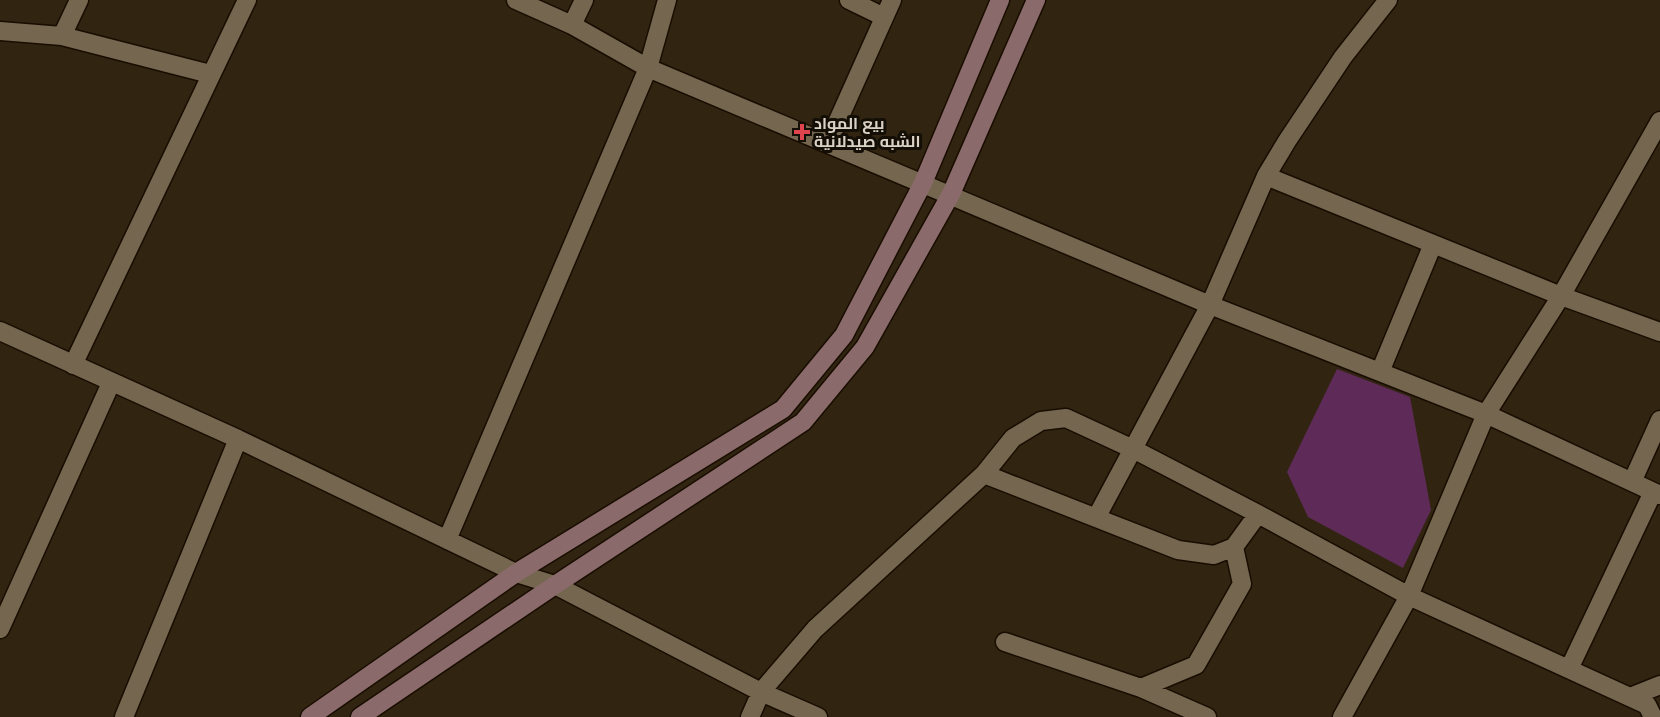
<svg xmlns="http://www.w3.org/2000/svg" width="1660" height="717" font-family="'Varela Round',Cairo,sans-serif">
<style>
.building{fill:#5e2b58}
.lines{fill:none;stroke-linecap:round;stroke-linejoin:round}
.street-casing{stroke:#190d00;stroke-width:21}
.secondary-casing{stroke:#190d00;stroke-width:21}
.street{stroke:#756650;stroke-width:18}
.secondary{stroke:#8a6a6a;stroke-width:18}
.health-dot{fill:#e0444e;stroke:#140f06;stroke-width:2}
.labels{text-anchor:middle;stroke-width:6;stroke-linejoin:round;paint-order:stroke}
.poi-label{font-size:16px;font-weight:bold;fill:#dad2c6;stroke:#140f06;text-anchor:start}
</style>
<rect width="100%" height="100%" fill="#312410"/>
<path class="building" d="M 1337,369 L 1410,397 L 1431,510 L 1403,568 L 1308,517 L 1287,472 Z"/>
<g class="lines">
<g class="street-casing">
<path id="street" d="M 516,0 L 572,25 L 648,68 L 1210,305 L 1486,414 L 1660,495
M 849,0 L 884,17
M 572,25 L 584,0
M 0,31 L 62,36 L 210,74
M 62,36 L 79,0
M 828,143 L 892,0
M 1266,176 L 1561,296 L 1660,332
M 0,331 L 238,439 L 516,573 L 555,585 L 761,692 L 818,717
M 73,365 L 247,0
M 1380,372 L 1433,244
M 984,474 L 1178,550 L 1214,555 L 1234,547 L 1258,514
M 1632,482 L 1660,420
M 1096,518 L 1210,305 L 1266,176 L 1287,141 L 1343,57 L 1388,0
M 447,540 L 648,68 L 667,0
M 0,629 L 111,383
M 1005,642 L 1141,688 L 1207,717
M 1569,669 L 1653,492
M 1141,688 L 1196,665 L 1242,584 L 1234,547
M 1630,697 L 1660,685
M 124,717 L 238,439
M 750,717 L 761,692 L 815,629 L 984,474 L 1013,438 L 1041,421 L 1066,418 L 1133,449 L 1258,514 L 1409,596 L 1647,705 L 1653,717
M 1342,717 L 1409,596 L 1486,414 L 1561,296 L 1660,121"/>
</g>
<g class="secondary-casing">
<path id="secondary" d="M 310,717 L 516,573 L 783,409 L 844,335 L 923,183 L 1000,0
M 360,717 L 555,585 L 803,422 L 865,347 L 951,194 L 1036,0"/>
</g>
<use href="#street" class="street"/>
<use href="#secondary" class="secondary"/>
</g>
<path class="health-dot" d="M799 123h6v6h6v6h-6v6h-6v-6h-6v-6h6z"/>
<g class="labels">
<g class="poi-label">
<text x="814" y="129">بيع المواد<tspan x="814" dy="18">الشبه صيدلانية</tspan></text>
</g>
</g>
</svg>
